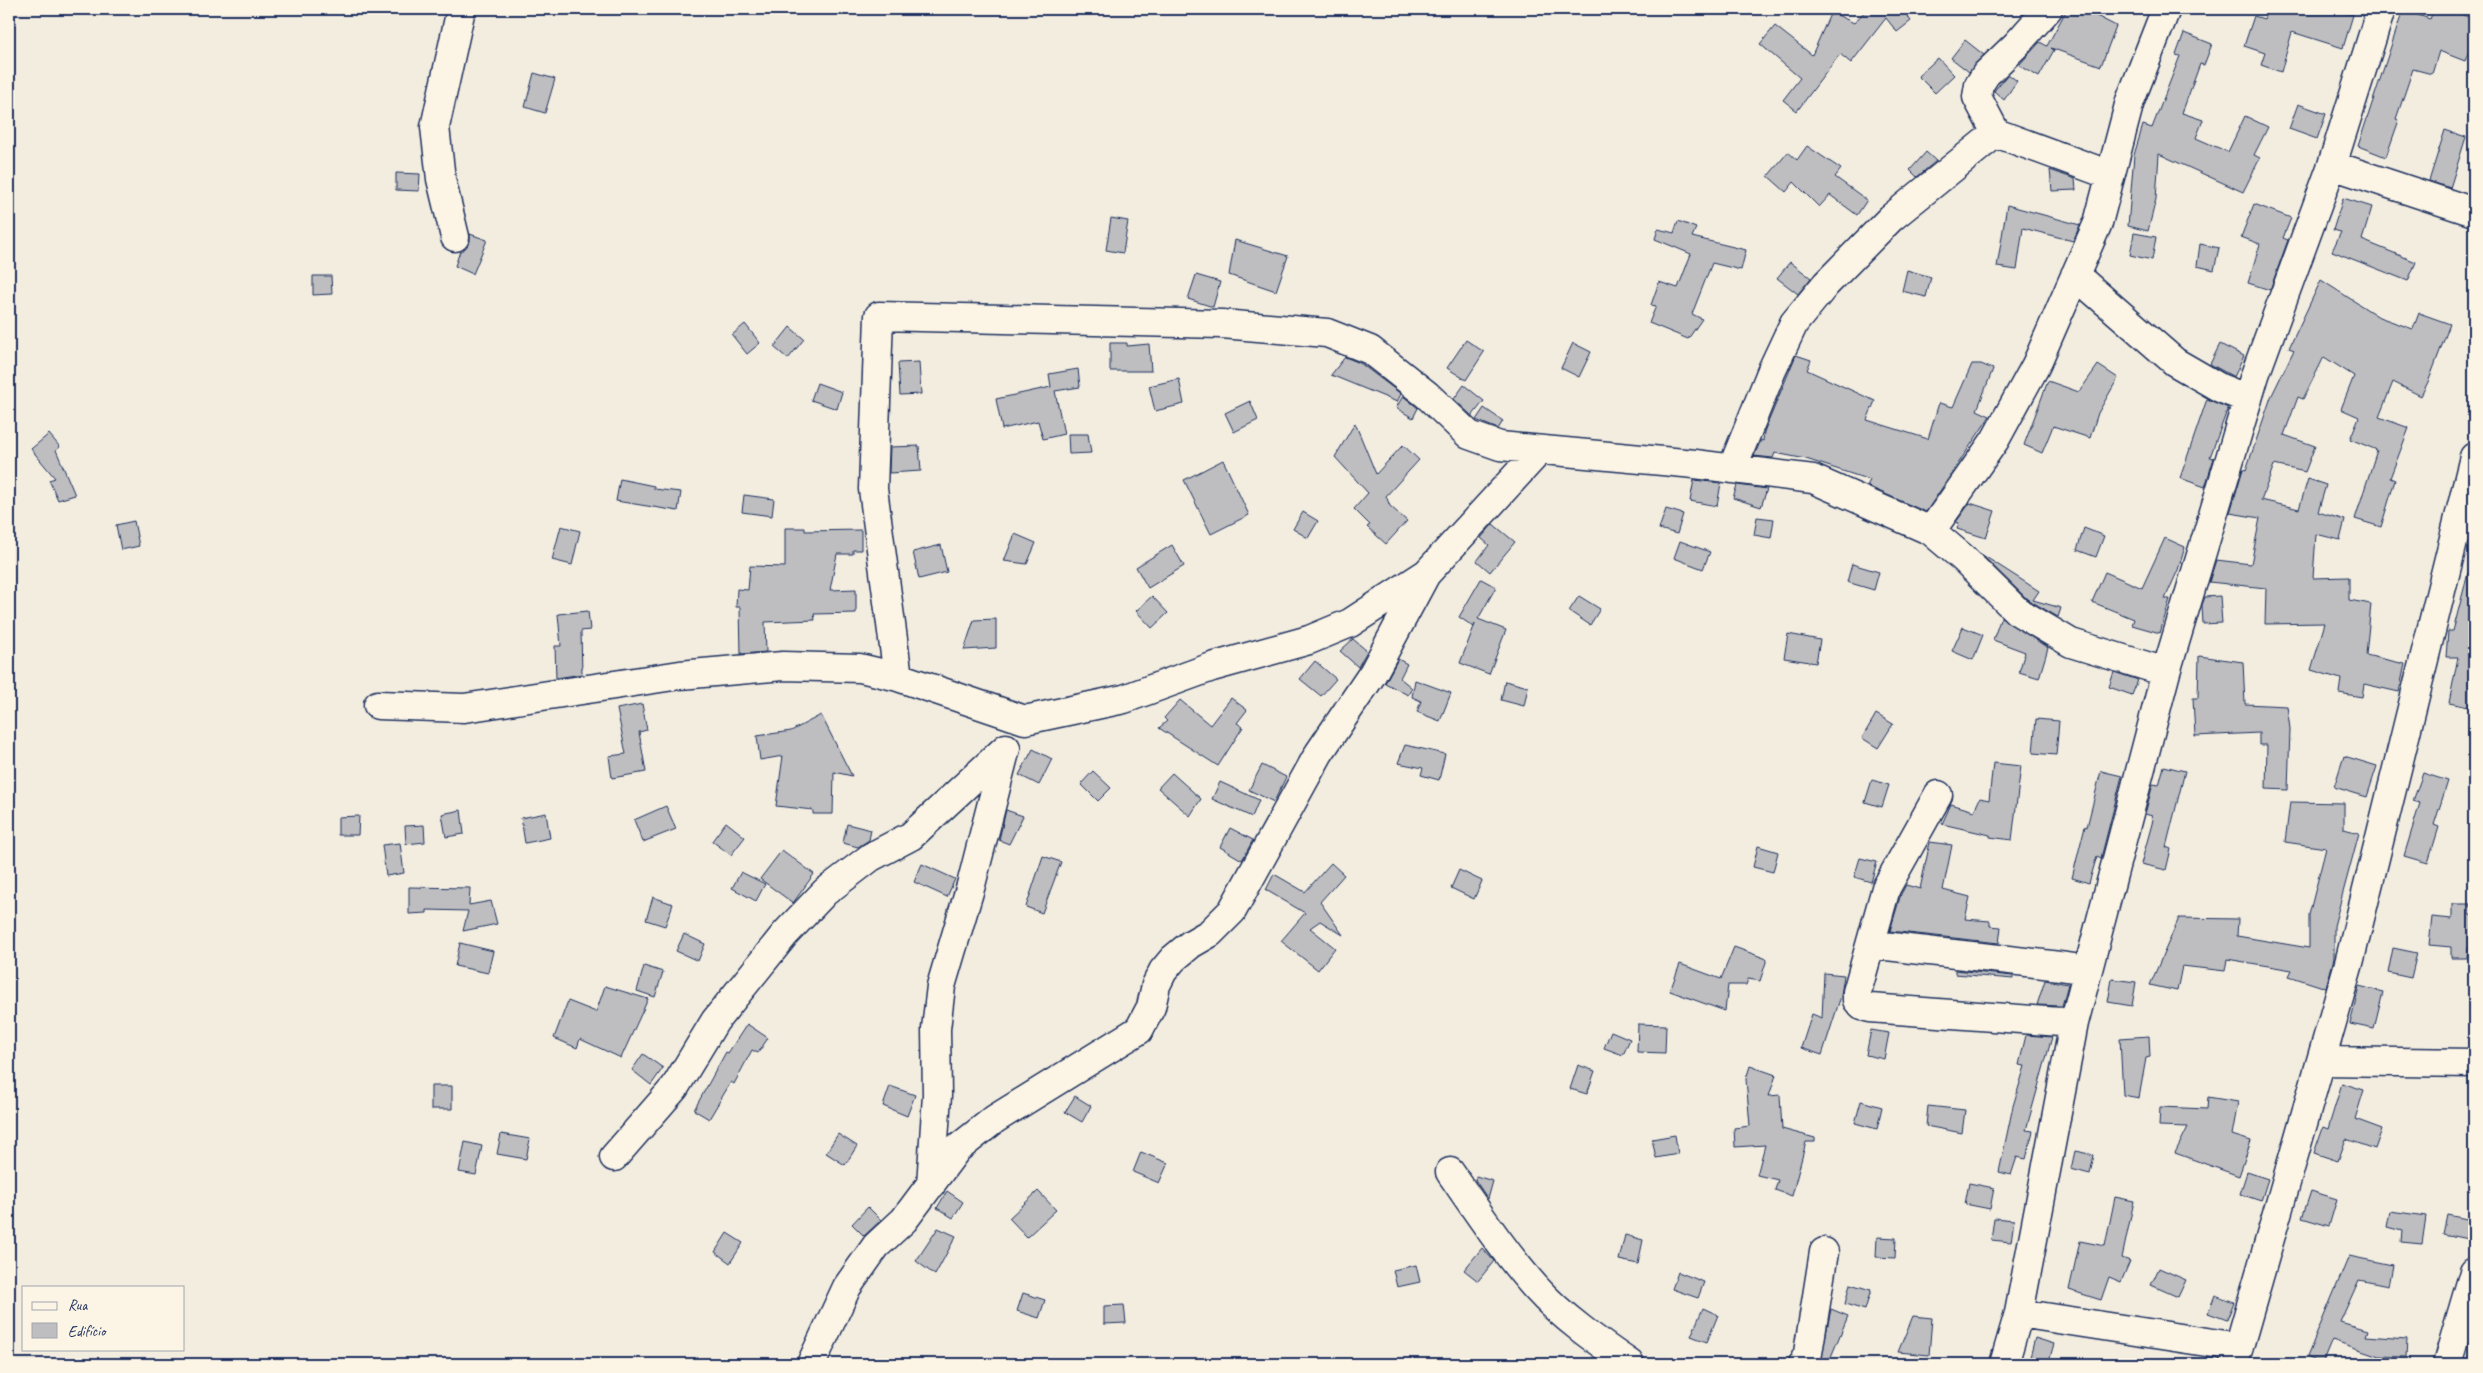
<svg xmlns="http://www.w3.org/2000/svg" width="2483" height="1373" font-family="Caveat,sans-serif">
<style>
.building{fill:#bebec0;stroke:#1b2f5e}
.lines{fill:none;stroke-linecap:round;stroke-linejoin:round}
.minor-casing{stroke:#1b2f5e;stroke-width:31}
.minor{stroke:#fcf5e5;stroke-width:28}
</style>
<rect width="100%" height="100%" fill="#f3ede0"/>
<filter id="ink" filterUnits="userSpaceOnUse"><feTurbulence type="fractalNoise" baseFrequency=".02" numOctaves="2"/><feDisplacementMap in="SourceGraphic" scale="10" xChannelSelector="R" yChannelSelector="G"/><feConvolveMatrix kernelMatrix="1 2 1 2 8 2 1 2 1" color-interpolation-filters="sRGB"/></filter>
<g filter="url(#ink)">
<path class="building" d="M 1867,9 L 1902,9 L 1911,21 L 1897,32 L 1886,18 L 1851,63 L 1840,54 L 1797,111 L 1783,100 L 1800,78 L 1760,44 L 1775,26 L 1812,55 L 1831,12 L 1854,23 Z
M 2067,9 L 2083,9 L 2116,26 L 2101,66 L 2051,48 L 2054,50 L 2039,77 L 2019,65 L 2040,42 L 2047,46 Z
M 2268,9 L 2333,9 L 2353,15 L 2343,48 L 2292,32 L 2281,72 L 2261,65 L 2265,53 L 2244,46 L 2254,16 L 2264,19 Z
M 2434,9 L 2447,9 L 2474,19 L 2474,38 L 2465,61 L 2439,51 L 2432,74 L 2413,69 L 2396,119 L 2399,120 L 2386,157 L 2358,146 L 2403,10 L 2430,19 Z
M 2184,33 L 2212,44 L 2204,65 L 2200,64 L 2182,113 L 2203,120 L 2196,138 L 2228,152 L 2245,116 L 2268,127 L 2254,155 L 2260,158 L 2243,192 L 2159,154 L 2156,199 L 2148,231 L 2128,226 L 2134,155 L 2143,125 L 2152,128 L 2180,56 L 2176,55 Z
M 1965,40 L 1984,55 L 1969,72 L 1951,58 Z
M 1938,58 L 1954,75 L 1935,93 L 1918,76 Z
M 534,73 L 555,79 L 545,113 L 525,107 Z
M 2008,74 L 2017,81 L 2004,100 L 1994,91 Z
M 2298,104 L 2326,114 L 2317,139 L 2289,129 Z
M 2445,130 L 2466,137 L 2450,188 L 2429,181 Z
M 1807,146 L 1841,169 L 1835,177 L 1867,200 L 1857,215 L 1830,195 L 1819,207 L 1794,182 L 1786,192 L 1768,176 L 1788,152 L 1797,160 Z
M 1926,152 L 1936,161 L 1917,177 L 1910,170 Z
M 2050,170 L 2075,179 L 2076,190 L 2052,191 Z
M 396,173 L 420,174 L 419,191 L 396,190 Z
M 2343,198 L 2372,207 L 2362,240 L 2416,262 L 2408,281 L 2332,251 L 2341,232 L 2333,230 Z
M 2254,204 L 2291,218 L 2283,238 L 2288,240 L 2270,290 L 2248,283 L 2260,244 L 2241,237 Z
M 2007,205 L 2080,225 L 2073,241 L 2023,228 L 2017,270 L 1997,267 Z
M 1111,218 L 1128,221 L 1123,253 L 1106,250 Z
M 1678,221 L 1696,228 L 1692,237 L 1746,250 L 1741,270 L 1712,263 L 1692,314 L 1702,319 L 1688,339 L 1649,323 L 1656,306 L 1651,305 L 1659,282 L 1678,288 L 1691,254 L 1655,239 L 1658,229 L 1674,233 Z
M 2134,233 L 2156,237 L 2152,260 L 2130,255 Z
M 470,234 L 487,240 L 473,274 L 455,266 L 460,251 L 470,242 Z
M 1235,240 L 1288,256 L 1276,291 L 1229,275 Z
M 2200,244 L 2219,248 L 2214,270 L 2197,266 Z
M 1790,262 L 1811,278 L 1798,294 L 1777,278 Z
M 1907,270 L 1931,277 L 1926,297 L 1902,291 Z
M 1196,275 L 1220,282 L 1213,307 L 1188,299 Z
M 313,276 L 331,276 L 332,294 L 313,295 Z
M 2321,280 L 2379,317 L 2413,329 L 2419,313 L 2450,324 L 2429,380 L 2421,396 L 2393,382 L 2379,417 L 2409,428 L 2390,478 L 2395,480 L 2381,527 L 2355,519 L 2377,450 L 2350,439 L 2359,417 L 2341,409 L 2354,376 L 2324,357 L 2303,399 L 2298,397 L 2284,435 L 2315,446 L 2305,472 L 2274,465 L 2261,500 L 2299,509 L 2308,479 L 2326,485 L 2318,512 L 2345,520 L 2340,540 L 2316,534 L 2313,578 L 2349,577 L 2349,600 L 2371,604 L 2366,655 L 2405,664 L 2399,692 L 2364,684 L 2362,697 L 2339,693 L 2341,679 L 2311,670 L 2325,623 L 2265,624 L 2266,588 L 2209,582 L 2216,560 L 2251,564 L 2260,518 L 2230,513 L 2243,469 L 2246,470 L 2271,397 L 2294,350 L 2289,348 Z
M 745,324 L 760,343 L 747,354 L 732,335 Z
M 790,327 L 804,339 L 788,359 L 774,347 Z
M 1466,340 L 1484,352 L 1466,380 L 1447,368 Z
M 1110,343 L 1127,343 L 1127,346 L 1149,344 L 1151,371 L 1110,371 Z
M 1573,343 L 1591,352 L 1579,377 L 1561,368 Z
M 2220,344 L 2244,356 L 2234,377 L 2210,364 Z
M 1796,355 L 1811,360 L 1807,370 L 1875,401 L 1867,420 L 1928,439 L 1939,403 L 1953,407 L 1972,364 L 1981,364 L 1993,369 L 1977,410 L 1990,416 L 1926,512 L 1867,486 L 1870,480 L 1806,459 L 1775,453 L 1773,458 L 1754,456 L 1761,440 L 1763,441 L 1764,432 Z
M 1345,357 L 1360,363 L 1401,394 L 1397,402 L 1331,375 Z
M 919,362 L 921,394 L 900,395 L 898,363 Z
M 2098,365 L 2118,378 L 2098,413 L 2090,438 L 2053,426 L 2042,453 L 2024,445 L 2048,381 L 2079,392 Z
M 1078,369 L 1080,387 L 1055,391 L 1064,434 L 1043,439 L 1038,421 L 1002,429 L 996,399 L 1051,387 L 1049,374 Z
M 1179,379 L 1184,404 L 1155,411 L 1149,386 Z
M 817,383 L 842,392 L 837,409 L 811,400 Z
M 1464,385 L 1484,401 L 1472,416 L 1454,399 Z
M 1403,396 L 1418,408 L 1413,418 L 1396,408 Z
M 2207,399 L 2228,408 L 2210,457 L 2214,458 L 2205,487 L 2180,478 Z
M 1250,401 L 1258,420 L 1234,432 L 1225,413 Z
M 1484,408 L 1503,421 L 1498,429 L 1476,420 Z
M 1355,423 L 1376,474 L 1403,445 L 1419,460 L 1386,496 L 1390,506 L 1407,521 L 1386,544 L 1367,527 L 1370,525 L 1354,509 L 1368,493 L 1335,457 Z
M 49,434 L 60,447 L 56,450 L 75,495 L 58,500 L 49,480 L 55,478 L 31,449 Z
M 1068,434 L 1088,434 L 1091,453 L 1069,454 Z
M 919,446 L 921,471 L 889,473 L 890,447 Z
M 1223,460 L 1249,515 L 1211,534 L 1184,480 Z
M 620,479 L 654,486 L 654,489 L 681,492 L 678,511 L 616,501 Z
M 1694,480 L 1721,483 L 1717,506 L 1690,501 Z
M 1737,485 L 1767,489 L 1761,507 L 1733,498 Z
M 744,495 L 774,499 L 772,516 L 742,512 Z
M 1970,503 L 1995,511 L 1986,538 L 1957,529 L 1959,523 L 1956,522 Z
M 1666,509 L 1683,514 L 1677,534 L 1659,529 Z
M 1303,512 L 1318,521 L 1308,538 L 1293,529 Z
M 1757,517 L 1774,519 L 1771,538 L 1754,535 Z
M 134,521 L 139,546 L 121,550 L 116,525 Z
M 1493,524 L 1515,542 L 1490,572 L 1477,561 L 1489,545 L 1481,538 Z
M 561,526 L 580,531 L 572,565 L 552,560 Z
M 785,528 L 805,528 L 805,531 L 861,530 L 861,550 L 853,550 L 853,554 L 837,554 L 830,590 L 856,589 L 856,613 L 814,614 L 815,620 L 765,622 L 766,652 L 741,654 L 740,607 L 736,607 L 737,589 L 748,590 L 750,566 L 785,567 Z
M 2084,528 L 2104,536 L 2096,557 L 2077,550 Z
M 1015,534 L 1036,543 L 1027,564 L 1004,561 Z
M 2165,538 L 2185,547 L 2178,570 L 2165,599 L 2170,599 L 2160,633 L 2132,625 L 2134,619 L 2092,602 L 2105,572 L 2142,588 Z
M 1680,541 L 1710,552 L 1703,569 L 1674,558 Z
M 941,545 L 947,572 L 919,579 L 913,552 Z
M 1172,545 L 1184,566 L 1148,588 L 1136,567 Z
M 1981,554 L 2039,591 L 2033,600 L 2061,608 L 2058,617 L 2027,599 Z
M 1852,564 L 1879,572 L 1874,590 L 1847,582 Z
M 2468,573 L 2474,574 L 2474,708 L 2449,703 L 2458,657 L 2446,657 L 2448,631 L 2453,631 Z
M 1481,579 L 1496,587 L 1478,619 L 1506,630 L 1489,674 L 1460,663 L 1475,624 L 1474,627 L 1459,617 Z
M 1152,596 L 1168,613 L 1152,628 L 1136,611 Z
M 1579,596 L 1600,609 L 1590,625 L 1569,611 Z
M 2220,596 L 2222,623 L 2203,624 L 2202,605 L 2205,597 Z
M 588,611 L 590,630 L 581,631 L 582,674 L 556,678 L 555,646 L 561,646 L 558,614 Z
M 2001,617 L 2048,648 L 2039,678 L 2019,672 L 2025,652 L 1993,640 Z
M 996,619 L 996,648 L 964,650 L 974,620 Z
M 1963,627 L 1983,635 L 1973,660 L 1952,651 Z
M 1788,634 L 1820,640 L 1816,663 L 1784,658 Z
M 1353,639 L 1367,651 L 1358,667 L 1340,651 Z
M 2199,656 L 2243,662 L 2245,704 L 2287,706 L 2290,729 L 2288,790 L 2266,789 L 2267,745 L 2259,745 L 2259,733 L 2195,736 L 2193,698 L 2198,698 Z
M 1398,659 L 1407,664 L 1400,678 L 1412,688 L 1408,695 L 1385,683 Z
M 1315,661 L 1336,679 L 1321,696 L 1300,679 Z
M 2114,672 L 2138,680 L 2132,695 L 2109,687 Z
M 1415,680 L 1451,693 L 1440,721 L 1417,712 L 1421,701 L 1412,697 Z
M 1505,681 L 1528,687 L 1524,706 L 1501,700 Z
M 1231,698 L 1247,710 L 1237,723 L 1243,727 L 1218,766 L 1159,728 L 1167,721 L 1164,718 L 1180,700 L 1210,725 Z
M 642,704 L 647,730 L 639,732 L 646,772 L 612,778 L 609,756 L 626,754 L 617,709 Z
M 1876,714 L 1893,724 L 1878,748 L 1862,738 Z
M 821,715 L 852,776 L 834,772 L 833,814 L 813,814 L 813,810 L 776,806 L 783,756 L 760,760 L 757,736 L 791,731 Z
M 2036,719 L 2059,721 L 2056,755 L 2033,753 Z
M 1405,745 L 1445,754 L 1439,780 L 1421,775 L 1423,768 L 1398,763 Z
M 1033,749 L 1052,759 L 1039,785 L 1019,775 Z
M 2344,756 L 2377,766 L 2367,797 L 2334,787 Z
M 1993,763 L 2021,766 L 2012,840 L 1990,837 L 1990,835 L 1942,824 L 1951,804 L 1974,811 L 1980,798 L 1989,800 Z
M 1262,765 L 1286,777 L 1274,802 L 1249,790 Z
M 2164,766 L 2185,771 L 2166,847 L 2171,849 L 2166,870 L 2141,864 L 2153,820 L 2151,819 L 2152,816 L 2145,814 L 2153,784 L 2159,785 Z
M 1093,771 L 1111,788 L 1098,801 L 1081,784 Z
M 2101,771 L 2122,776 L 2101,858 L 2097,856 L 2089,883 L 2072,878 L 2085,826 L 2087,827 Z
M 1172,773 L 1201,799 L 1190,816 L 1158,788 Z
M 2423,773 L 2448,781 L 2434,825 L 2439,827 L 2428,863 L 2404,856 L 2420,803 L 2413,801 Z
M 1872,780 L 1889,785 L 1882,807 L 1865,802 Z
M 1220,782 L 1259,800 L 1252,817 L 1212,799 Z
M 2290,802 L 2344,803 L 2344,829 L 2359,833 L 2334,926 L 2334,958 L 2326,988 L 2289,976 L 2292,970 L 2227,959 L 2225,971 L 2182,966 L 2177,991 L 2150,985 L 2179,918 L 2238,919 L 2237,936 L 2309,948 L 2309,915 L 2326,848 L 2285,842 Z
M 666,806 L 676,829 L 643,842 L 634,820 Z
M 461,810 L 464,834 L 446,837 L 442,814 Z
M 1006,810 L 1023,816 L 1009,844 L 999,840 Z
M 546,813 L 550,838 L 525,843 L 521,818 Z
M 359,816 L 358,835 L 338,835 L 338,817 Z
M 726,822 L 745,837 L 731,855 L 712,841 Z
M 847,824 L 871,830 L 869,840 L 858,847 L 843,843 Z
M 424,825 L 425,842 L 406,844 L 405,826 Z
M 1230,828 L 1253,840 L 1242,860 L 1220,847 Z
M 1930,842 L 1952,845 L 1943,890 L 1970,897 L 1965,919 L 1990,921 L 1990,926 L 2001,927 L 1999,943 L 1890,931 L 1901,894 L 1906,885 L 1920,889 Z
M 400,843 L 404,873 L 386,876 L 382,845 Z
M 1758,846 L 1778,852 L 1773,872 L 1753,867 Z
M 782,850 L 814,874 L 793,903 L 760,879 Z
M 1043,856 L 1061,862 L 1042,913 L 1026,907 Z
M 1860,858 L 1877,862 L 1871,882 L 1854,877 Z
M 1331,863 L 1344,875 L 1320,902 L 1343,935 L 1320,921 L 1310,928 L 1335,948 L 1318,970 L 1281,941 L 1305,913 L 1266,890 L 1274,874 L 1305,892 Z
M 922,864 L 955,879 L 947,897 L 914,882 Z
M 1459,870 L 1482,881 L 1474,899 L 1451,888 Z
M 741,872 L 765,884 L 756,901 L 732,888 Z
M 409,887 L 470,888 L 469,905 L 491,901 L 497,924 L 463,931 L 468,911 L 427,910 L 427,913 L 409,914 Z
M 653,897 L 673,904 L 665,926 L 646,920 Z
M 2452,904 L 2470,904 L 2469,915 L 2474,915 L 2474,947 L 2468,948 L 2467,958 L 2451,958 L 2451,947 L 2429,945 L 2432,917 L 2452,919 Z
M 684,934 L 705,944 L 698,961 L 676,951 Z
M 460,943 L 493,951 L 488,973 L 455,966 Z
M 1734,947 L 1767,959 L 1760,981 L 1748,979 L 1746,985 L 1728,985 L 1725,1011 L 1670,991 L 1680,964 L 1721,979 Z
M 2393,948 L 2417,953 L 2411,978 L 2388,973 Z
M 644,966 L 663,972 L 655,997 L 637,991 Z
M 1955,970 L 2013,976 L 2013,979 L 1955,974 Z
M 1824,973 L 1844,975 L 1841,996 L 1822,1055 L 1801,1048 L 1812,1014 L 1822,1018 Z
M 2112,979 L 2136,982 L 2132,1006 L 2108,1002 Z
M 2045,980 L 2068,984 L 2062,1006 L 2037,1005 Z
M 605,986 L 648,999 L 621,1058 L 580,1039 L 577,1048 L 554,1038 L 568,1001 L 596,1012 Z
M 2359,986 L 2383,992 L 2374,1029 L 2350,1024 Z
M 747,1024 L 768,1038 L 758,1053 L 752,1050 L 734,1084 L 731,1082 L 709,1119 L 694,1110 L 726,1052 L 728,1053 Z
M 1638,1024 L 1666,1025 L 1665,1053 L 1637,1052 Z
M 1871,1030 L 1889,1033 L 1884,1059 L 1866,1055 Z
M 1611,1031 L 1630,1039 L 1623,1055 L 1604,1048 Z
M 2026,1035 L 2052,1037 L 2026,1130 L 2033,1131 L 2026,1159 L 2017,1157 L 2011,1175 L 1999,1172 L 2013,1106 L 2025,1066 L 2019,1065 Z
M 2149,1036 L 2150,1057 L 2146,1058 L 2139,1098 L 2123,1095 L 2120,1038 Z
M 643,1054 L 663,1068 L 651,1085 L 632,1070 Z
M 1578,1065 L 1595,1071 L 1587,1094 L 1570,1089 Z
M 1750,1066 L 1776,1075 L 1769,1096 L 1780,1095 L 1782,1129 L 1815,1138 L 1815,1142 L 1806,1142 L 1792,1196 L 1775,1190 L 1778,1180 L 1757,1175 L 1765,1145 L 1735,1147 L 1734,1128 L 1750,1126 L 1746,1079 Z
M 2342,1083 L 2364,1090 L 2355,1119 L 2382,1129 L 2375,1149 L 2346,1139 L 2338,1161 L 2314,1153 L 2323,1127 L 2328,1129 Z
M 431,1086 L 452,1086 L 452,1109 L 431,1109 Z
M 890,1086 L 915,1095 L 907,1116 L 883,1106 Z
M 1075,1096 L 1091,1106 L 1082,1122 L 1065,1112 Z
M 2208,1097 L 2238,1102 L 2232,1135 L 2251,1141 L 2239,1176 L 2175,1153 L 2188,1127 L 2159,1126 L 2160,1107 L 2207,1109 Z
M 1861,1101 L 1882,1107 L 1877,1129 L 1855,1123 Z
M 1928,1106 L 1965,1110 L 1962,1133 L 1926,1126 Z
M 501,1134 L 530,1139 L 526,1159 L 497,1154 Z
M 838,1134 L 857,1146 L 845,1165 L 826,1153 Z
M 1675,1135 L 1678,1154 L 1656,1158 L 1652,1139 Z
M 465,1142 L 482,1146 L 476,1175 L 459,1172 Z
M 2075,1151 L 2094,1155 L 2090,1174 L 2071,1169 Z
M 1141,1152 L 1168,1163 L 1159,1183 L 1133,1172 Z
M 2247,1172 L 2268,1179 L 2261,1201 L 2240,1194 Z
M 1476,1176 L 1493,1181 L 1488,1199 L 1475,1180 Z
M 1969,1183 L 1994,1188 L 1990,1209 L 1965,1204 Z
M 947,1191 L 963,1202 L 953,1218 L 937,1208 Z
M 1038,1191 L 1056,1210 L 1027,1237 L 1009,1218 Z
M 2311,1191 L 2337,1199 L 2329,1226 L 2302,1218 Z
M 2115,1197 L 2134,1201 L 2122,1258 L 2130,1261 L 2121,1282 L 2109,1277 L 2101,1300 L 2069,1290 L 2080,1241 L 2105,1246 Z
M 868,1207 L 881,1220 L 864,1236 L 852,1224 Z
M 2390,1211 L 2426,1216 L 2422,1244 L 2401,1242 L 2402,1231 L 2387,1227 Z
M 2447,1215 L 2472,1220 L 2468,1239 L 2443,1234 Z
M 1994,1218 L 2014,1220 L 2011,1242 L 1991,1240 Z
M 938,1228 L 956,1236 L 935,1275 L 916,1261 Z
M 727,1233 L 743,1243 L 730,1263 L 715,1252 Z
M 1625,1235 L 1643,1240 L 1638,1264 L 1619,1260 Z
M 1877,1237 L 1896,1238 L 1895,1258 L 1876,1257 Z
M 1482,1248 L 1494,1261 L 1478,1281 L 1464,1270 Z
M 2349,1256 L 2392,1265 L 2388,1286 L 2359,1280 L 2340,1322 L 2368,1330 L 2366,1336 L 2407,1339 L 2406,1357 L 2379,1356 L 2332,1340 L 2322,1364 L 2307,1357 Z
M 1416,1265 L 1420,1282 L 1397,1287 L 1393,1270 Z
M 2159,1268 L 2186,1280 L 2178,1297 L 2151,1285 Z
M 1678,1272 L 1704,1282 L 1698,1298 L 1672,1289 Z
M 1850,1284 L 1871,1290 L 1865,1310 L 1845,1304 Z
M 1023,1293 L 1045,1300 L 1039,1318 L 1017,1311 Z
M 2215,1295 L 2234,1302 L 2227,1320 L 2208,1313 Z
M 1124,1305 L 1126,1323 L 1104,1324 L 1104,1306 Z
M 1703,1308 L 1718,1315 L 1707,1342 L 1691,1336 Z
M 1831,1309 L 1848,1316 L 1828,1364 L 1820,1364 Z
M 1913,1316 L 1932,1318 L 1929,1355 L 1898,1352 Z
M 2035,1338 L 2054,1344 L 2048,1364 L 2029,1361 Z"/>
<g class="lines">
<g class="minor-casing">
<path id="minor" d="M 2048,9 L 2016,45 L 1986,74 L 1979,85 L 1977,97 L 1996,133 L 2110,175
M 2332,165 L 2474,212
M 455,237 L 441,179 L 435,127 L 461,9
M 2075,275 L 2175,362 L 2220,388 L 2248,399
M 1732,469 L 1772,370 L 1794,323 L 1826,284 L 1891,218 L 1996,133
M 1931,531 L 1995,440 L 2036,365 L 2098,223 L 2130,101 L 2166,9
M 898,677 L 873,489 L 879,316 L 1222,324 L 1327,333 L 1370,350 L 1427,395 L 1469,435 L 1500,446 L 1695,464 L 1813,479 L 1931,531 L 1963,558 L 2017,611 L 2071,643 L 2166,672
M 378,705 L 464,708 L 680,675 L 783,666 L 860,668 L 898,677 L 1025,720 L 1124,699 L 1212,667 L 1309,640 L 1350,623 L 1427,573 L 1539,451
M 1938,795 L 1886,888 L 1857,992 L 1857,1000 L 1862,1006 L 1870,1008 L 2074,1023
M 1871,944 C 1943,954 2015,959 2087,970
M 2321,1061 L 2474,1063
M 614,1157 L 675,1087 L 715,1021 L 785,934 L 825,892 L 871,857 L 911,836 L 1005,749
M 1450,1172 C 1477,1211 1504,1252 1536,1288 C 1562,1317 1598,1342 1630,1364
M 931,1185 L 937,1095 L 936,1029 L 941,986 L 971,885 L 1006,748
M 2019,1313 L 2239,1347
M 811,1364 L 847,1287 L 876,1246 L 904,1220 L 957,1149 L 995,1119 L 1139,1030 L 1151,1007 L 1156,985 L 1163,971 L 1173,959 L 1191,944 L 1210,933 L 1232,911 L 1319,753 L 1373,673 L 1425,576
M 1803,1364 L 1808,1353 L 1824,1252
M 2004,1364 L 2019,1313 L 2074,1023 L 2166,672 L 2255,375 L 2332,165 L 2381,9
M 2234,1364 L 2349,963 L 2474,457
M 2447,1364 L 2474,1272"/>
</g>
<use href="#minor" class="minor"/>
</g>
</g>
<rect width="2483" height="1373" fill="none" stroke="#fcf5e5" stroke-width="30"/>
<rect x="15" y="15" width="2453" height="1343" fill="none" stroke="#1b2f5e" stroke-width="2" filter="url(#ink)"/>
<rect x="22" y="1286" width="162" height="65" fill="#fcf5e5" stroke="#a2a6af"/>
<rect x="32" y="1302" width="25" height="8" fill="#fcf5e5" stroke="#a2a6af"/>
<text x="68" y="1310" font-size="15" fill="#1b2f5e">Rua</text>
<rect x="32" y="1323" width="25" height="15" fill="#bebec0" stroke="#a2a6af"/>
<text x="68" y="1336" font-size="15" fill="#1b2f5e">Edifício</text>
</svg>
